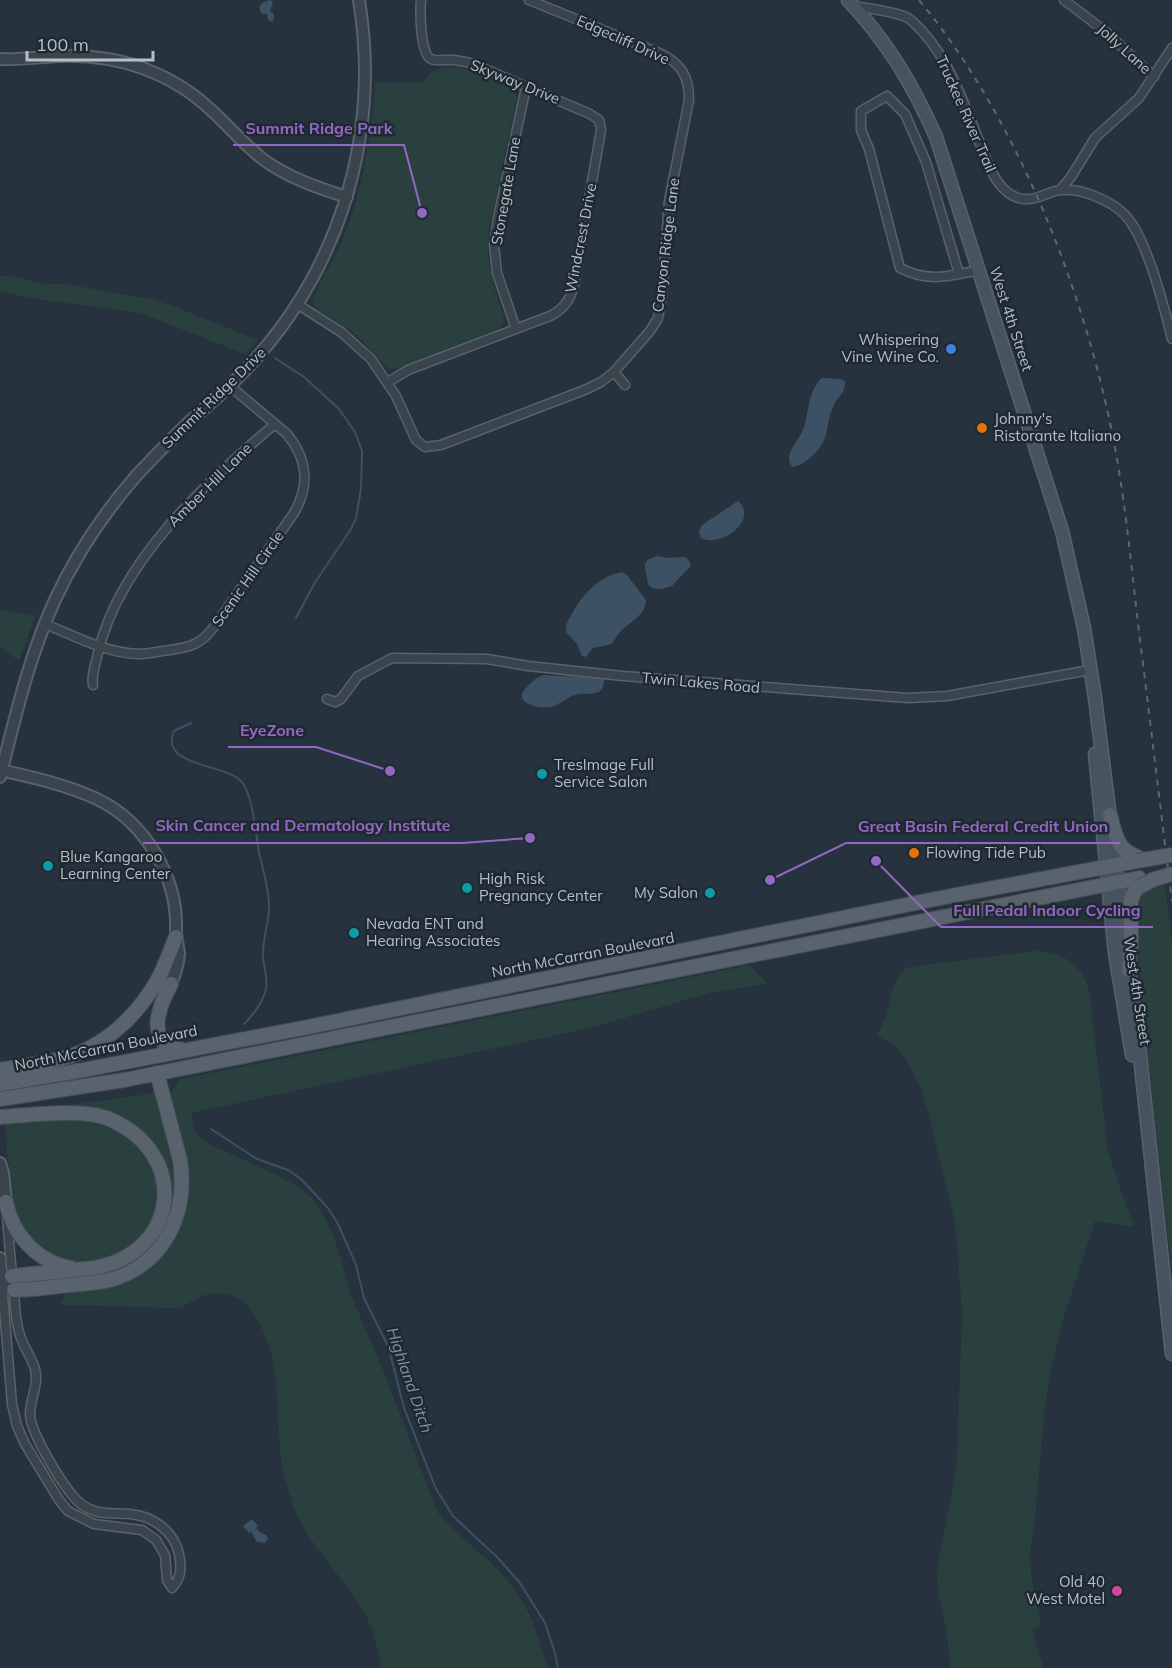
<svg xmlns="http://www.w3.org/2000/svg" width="1172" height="1668" font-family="Mulish,sans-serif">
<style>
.green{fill:#29403f}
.water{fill:#3d5164}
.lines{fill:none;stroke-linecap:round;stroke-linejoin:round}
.stream{stroke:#3d5164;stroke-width:2}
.minor-casing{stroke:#58626b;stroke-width:11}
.tertiary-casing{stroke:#58626b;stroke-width:14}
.secondary-casing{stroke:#58626b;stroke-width:15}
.primary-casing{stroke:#434d56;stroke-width:16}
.minor{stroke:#3a444d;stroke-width:8}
.tertiary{stroke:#3a444d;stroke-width:10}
.secondary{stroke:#485360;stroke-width:12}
.primary{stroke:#58636d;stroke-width:14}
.rail{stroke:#5c6874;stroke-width:2;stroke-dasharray:6 6;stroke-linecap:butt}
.primary-bridge-casing{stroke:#434d56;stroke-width:16;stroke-linecap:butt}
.primary-bridge{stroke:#58636d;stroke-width:14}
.shop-dot{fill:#3f7fe0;stroke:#1f2932;stroke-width:2}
.food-dot{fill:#e8710a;stroke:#1f2932;stroke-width:2}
.culture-dot{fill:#0f9aa8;stroke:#1f2932;stroke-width:2}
.hotel-dot{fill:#d1479c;stroke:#1f2932;stroke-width:2}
.labels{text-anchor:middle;stroke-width:5;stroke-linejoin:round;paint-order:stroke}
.street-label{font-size:15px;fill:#b6bfc8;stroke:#1f2932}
.poi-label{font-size:15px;fill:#b6bfc8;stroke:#1f2932;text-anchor:start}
.water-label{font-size:16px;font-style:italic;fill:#7892a9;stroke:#1f2932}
.leader{fill:none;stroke:#9367c3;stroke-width:2}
.callout-dot{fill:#9367c3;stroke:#1f2932;stroke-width:2}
.callout-label{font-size:16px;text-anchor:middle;font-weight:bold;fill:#9367c3;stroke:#1f2932;stroke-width:5;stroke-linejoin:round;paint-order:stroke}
</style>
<rect width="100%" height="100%" fill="#26323d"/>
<path class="green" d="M 447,66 L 467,69 L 512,88 L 517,97 L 489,230 C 486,265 493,285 504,317 C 504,323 503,326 498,329 L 398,368 L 389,369 L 355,334 L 315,307 L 313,303 L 313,299 C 321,279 333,261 342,241 C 363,190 371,138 375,83 L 424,82 C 427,74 438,68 447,66 Z
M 0,275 L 23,278 L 39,283 L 65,284 L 151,299 L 173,306 L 258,340 L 245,354 L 153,318 L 134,312 L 43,300 L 0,292 Z
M 0,609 L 18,613 L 36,615 L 19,661 L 0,647 Z
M 1165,886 L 1172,941 L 1172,1275 L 1141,997 L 1137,922 L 1137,907 L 1138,900 L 1144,892 L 1151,888 Z
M 1035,951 C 1063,952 1079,962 1089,989 L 1108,1152 L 1134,1227 L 1095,1221 L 1064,1316 L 1049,1379 L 1044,1416 L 1035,1517 L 1030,1553 L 1031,1573 L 1041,1625 L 1032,1629 L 1043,1668 L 950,1668 L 947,1634 L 939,1597 L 937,1577 L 938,1563 L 954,1481 L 957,1455 L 962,1314 L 957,1242 L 954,1218 L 929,1115 L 920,1086 L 907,1061 L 897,1049 L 889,1042 L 876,1036 C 880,1029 884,1021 887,1014 C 891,999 893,973 909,967 Z
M 750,965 L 768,984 L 713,992 L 590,1028 L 191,1113 L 196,1133 L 209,1144 L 275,1174 L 297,1186 L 312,1198 L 324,1216 L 335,1239 L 351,1295 L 383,1370 L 438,1513 C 459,1538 487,1556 508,1581 C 530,1606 538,1636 548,1668 L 381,1668 C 378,1652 375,1635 368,1620 C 351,1587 324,1561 305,1530 C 295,1516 290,1495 285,1479 C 271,1423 289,1355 248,1307 C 238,1294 218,1290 203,1296 C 194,1299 187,1306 178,1308 L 61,1305 L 66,1291 L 120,1282 L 182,1220 L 188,1195 L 188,1169 L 170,1097 L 173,1089 L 178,1083 L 177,1082 L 180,1079 Z
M 157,1091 L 177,1166 L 172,1220 L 152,1250 L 148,1246 L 168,1195 L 129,1125 L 27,1111 L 142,1095 Z
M 81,1119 C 110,1124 132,1135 149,1160 C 157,1171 158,1186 158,1199 C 156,1215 149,1228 138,1239 C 127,1251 122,1252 107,1257 C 57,1275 17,1238 10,1189 L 5,1123 Z"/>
<path class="water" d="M 270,0 L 273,2 L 270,11 L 274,14 L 273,22 L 268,20 L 267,14 L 262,14 L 259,8 L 262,3 Z
M 822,378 L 841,379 L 845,381 C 846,394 837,396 833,407 C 829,416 828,425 826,435 C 823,448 805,466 792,467 C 789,462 788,459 790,453 C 793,444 801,437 804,427 C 809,412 808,390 822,378 Z
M 738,501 C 760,521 718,550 700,537 L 699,531 L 702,525 Z
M 658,556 L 668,558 L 685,557 L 689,560 L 691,566 C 684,573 678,579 672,586 C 666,588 657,591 651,587 C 647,585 648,582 647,578 C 644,564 642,560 658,556 Z
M 622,572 L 627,575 L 646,600 C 646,615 630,622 621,631 C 617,635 615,639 612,644 L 593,648 L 586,657 L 582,656 L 577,644 L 566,632 C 565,622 570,618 574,610 C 585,592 600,576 622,572 Z
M 544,675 L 600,678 L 604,680 C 604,700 585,691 575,695 C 566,698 560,705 550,707 C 540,709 511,703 526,688 C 531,683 536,677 544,675 Z
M 252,1519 L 258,1526 L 256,1528 L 260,1532 L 266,1535 L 268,1538 L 265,1543 L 257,1542 L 251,1532 L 249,1533 L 243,1526 Z"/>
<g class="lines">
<path class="stream" d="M 275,358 L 304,377 L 339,409 L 355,432 L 362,451 L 361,489 L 356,518 L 351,529 L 314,584 L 296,618
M 191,723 L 174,731 C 158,767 228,764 242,782 C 253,796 256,835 259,853 C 263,869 268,886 269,903 C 270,921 262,939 263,957 C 264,968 268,978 266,989 C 263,1002 253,1015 244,1024
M 211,1129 L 257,1159 L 288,1170 L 301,1179 L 328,1208 L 338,1224 L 356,1265 L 364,1298 L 386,1342 L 391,1357 L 404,1408 L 436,1489 L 453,1516 L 498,1558 L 520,1583 L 545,1623 L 554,1650 L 558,1668"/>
<g class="minor-casing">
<path id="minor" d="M 1064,0 L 1106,32 L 1154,77
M 854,6 C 870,9 895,11 908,18 C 913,21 918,27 922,31 C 956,68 970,123 990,168 C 998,186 1013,204 1035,198 C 1044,196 1053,190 1062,190 C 1081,188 1112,201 1125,215 C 1147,238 1164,307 1172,339
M 1060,190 L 1071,177 L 1095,138 L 1139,98 L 1172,48
M 959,274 L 926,162 L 905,114 L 887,96 L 861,111 L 861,130 L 869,149 L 900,268 C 930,283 949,276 979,270
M 297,304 L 341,332 L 371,359 L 396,396 L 416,440 L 425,447 L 441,445 L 587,389 L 601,382 L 614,372 L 650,331 L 658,318 L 662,297 L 669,201 L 689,100 C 689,77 682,65 662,54 L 529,0
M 516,329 L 497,273 L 494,245 L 498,218 L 526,87
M 614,372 L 625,385
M 388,382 L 408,370 L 550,316 C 564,309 570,300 574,285 L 601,130 L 599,120 L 590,114 L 473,64 C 467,62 461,61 454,60 C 447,59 438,62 431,59 C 420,54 420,11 421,0
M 45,624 C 75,636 105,653 138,654 C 149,654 160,651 170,650 C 191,647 201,644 214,627 L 294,513 C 310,485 308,460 287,434 L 230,386
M 93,685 C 91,674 96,664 98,653 C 119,562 206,482 275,424
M 327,699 L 335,702 L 341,699 L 358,676 L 392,658 L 487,659 L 528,666 L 623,676 L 908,698 L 947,696 L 1090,670
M 2,1284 L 12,1404 L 17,1426 L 25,1444 L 59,1500 L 68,1511 L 94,1524 L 142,1530 L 156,1540 L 165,1555 L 167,1580 L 172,1588 C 181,1578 182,1568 179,1554 C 174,1531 153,1516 130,1514 C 119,1513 108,1514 98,1512 C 87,1509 78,1503 72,1495 C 60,1480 30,1432 30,1414 C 30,1399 39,1385 35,1369 C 31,1356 22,1345 19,1332 C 15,1318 15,1304 14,1291 C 11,1267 9,1242 7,1218"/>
</g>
<g class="tertiary-casing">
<path id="tertiary" d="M 0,59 C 20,60 40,57 59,56 C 88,55 118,59 145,69 C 169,78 192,92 211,110 C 229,126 244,145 264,160 C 289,178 318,188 347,197
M 0,770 C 32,777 67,785 97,799 C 145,822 178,877 176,930 C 176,938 178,945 179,953 C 179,963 175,974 171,984
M 0,777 C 15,718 29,657 54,602 C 75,556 103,514 136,476 C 153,458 169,441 187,424 C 212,402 238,380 259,355 C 344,257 380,128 359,0
M 0,1163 L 3,1173 L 6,1202
M 0,1258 L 2,1284 L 7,1288 L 14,1290"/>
</g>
<g class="secondary-casing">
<path id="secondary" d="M 848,0 C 887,41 913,85 936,137 L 1062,531 L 1084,628 L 1095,698 L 1140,1056 L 1172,1354
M 1095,754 L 1115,953 L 1132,1055"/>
</g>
<g class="primary-casing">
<path id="primary" d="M 1110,815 C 1116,834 1116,850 1138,857
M 1129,970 L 1131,947 L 1131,901 L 1133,894 L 1139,887
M 171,984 C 167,992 162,1001 160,1010 C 154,1027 159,1050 180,1049
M 0,1070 C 20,1066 40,1064 60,1059 C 102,1049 137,1017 158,979 C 165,966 170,951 176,937
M 0,1084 L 78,1071 L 313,1026 L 935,899 L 1137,861
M 0,1099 L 124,1080 L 1139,878
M 0,1117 C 29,1115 84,1108 109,1119 C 190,1153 180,1253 94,1268 L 12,1276
M 6,1202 C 12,1234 37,1262 71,1268
M 14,1290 C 32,1290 50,1287 69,1285 C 82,1284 97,1283 110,1280 C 165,1264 188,1214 180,1160 L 157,1073"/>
</g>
<use href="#minor" class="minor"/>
<use href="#tertiary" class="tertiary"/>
<use href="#secondary" class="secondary"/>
<use href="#primary" class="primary"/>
<path class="rail" d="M 919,0 C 1013,113 1078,275 1109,418 C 1125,491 1131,566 1140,640 C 1151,727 1161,814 1172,901"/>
<g class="primary-bridge-casing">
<path id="primary-bridge" d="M 1137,861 L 1172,855
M 1139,887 L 1152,880 L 1172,874"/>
</g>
<use href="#primary-bridge" class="primary-bridge"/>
</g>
<circle class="shop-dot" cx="951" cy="349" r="6"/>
<g class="food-dot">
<circle cx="982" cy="428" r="6"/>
<circle cx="914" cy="853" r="6"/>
</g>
<g class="culture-dot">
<circle cx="542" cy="774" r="6"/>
<circle cx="48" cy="866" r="6"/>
<circle cx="467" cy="888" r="6"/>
<circle cx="710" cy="893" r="6"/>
<circle cx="354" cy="933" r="6"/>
</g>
<circle class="hotel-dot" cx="1117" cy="1591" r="6"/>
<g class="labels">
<g class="street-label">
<text transform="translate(623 40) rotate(24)" y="5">Edgecliff Drive</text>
<text transform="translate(1124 49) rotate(42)" y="5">Jolly Lane</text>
<text transform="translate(515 82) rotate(22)" y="5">Skyway Drive</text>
<text transform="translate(966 114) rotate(66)" y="5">Truckee River Trail</text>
<text transform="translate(506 191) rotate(-80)" y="5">Stonegate Lane</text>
<text transform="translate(581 238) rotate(-79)" y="5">Windcrest Drive</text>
<text transform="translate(666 245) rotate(-83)" y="5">Canyon Ridge Lane</text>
<text transform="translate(1011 319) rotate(72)" y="5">West 4th Street</text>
<text transform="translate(214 398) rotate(-44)" y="5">Summit Ridge Drive</text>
<text transform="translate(210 485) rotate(-45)" y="5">Amber Hill Lane</text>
<text transform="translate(248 579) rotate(-55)" y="5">Scenic Hill Circle</text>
<text transform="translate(701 683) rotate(5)" y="5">Twin Lakes Road</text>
<text transform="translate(583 955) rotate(-11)" y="5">North McCarran Boulevard</text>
<text transform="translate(1137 991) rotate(81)" y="5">West 4th Street</text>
<text transform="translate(106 1048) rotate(-11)" y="5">North McCarran Boulevard</text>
</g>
<g class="poi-label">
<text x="939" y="345" text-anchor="end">Whispering<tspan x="939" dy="17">Vine Wine Co.</tspan></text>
<text x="994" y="424">Johnny's<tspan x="994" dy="17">Ristorante Italiano</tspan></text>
<text x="554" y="770">TresImage Full<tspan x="554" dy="17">Service Salon</tspan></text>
<text x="926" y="858">Flowing Tide Pub</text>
<text x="60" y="862">Blue Kangaroo<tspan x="60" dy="17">Learning Center</tspan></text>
<text x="479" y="884">High Risk<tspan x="479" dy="17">Pregnancy Center</tspan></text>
<text x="698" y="898" text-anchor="end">My Salon</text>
<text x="366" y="929">Nevada ENT and<tspan x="366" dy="17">Hearing Associates</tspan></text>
<text x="1105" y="1587" text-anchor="end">Old 40<tspan x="1105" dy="17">West Motel</tspan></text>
</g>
<g class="water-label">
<text transform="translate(410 1380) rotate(71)" y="6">Highland Ditch</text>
</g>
</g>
<path class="leader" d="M422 213L404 145H233M390 771L316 747H228M530 838L462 843H143M770 880L846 843H1120M876 861L941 927H1153"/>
<g class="callout-dot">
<circle cx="422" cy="213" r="6"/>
<circle cx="390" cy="771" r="6"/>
<circle cx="530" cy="838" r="6"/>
<circle cx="770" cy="880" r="6"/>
<circle cx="876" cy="861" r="6"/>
</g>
<g class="callout-label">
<text x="319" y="134">Summit Ridge Park</text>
<text x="272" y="736">EyeZone</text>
<text x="303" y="831">Skin Cancer and Dermatology Institute</text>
<text x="983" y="832">Great Basin Federal Credit Union</text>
<text x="1047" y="916">Full Pedal Indoor Cycling</text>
</g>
<path d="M27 51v9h126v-9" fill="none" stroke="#b6bfc8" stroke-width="3"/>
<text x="36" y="51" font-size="18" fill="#b6bfc8" stroke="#1f2932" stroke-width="4.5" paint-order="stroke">100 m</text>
</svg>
